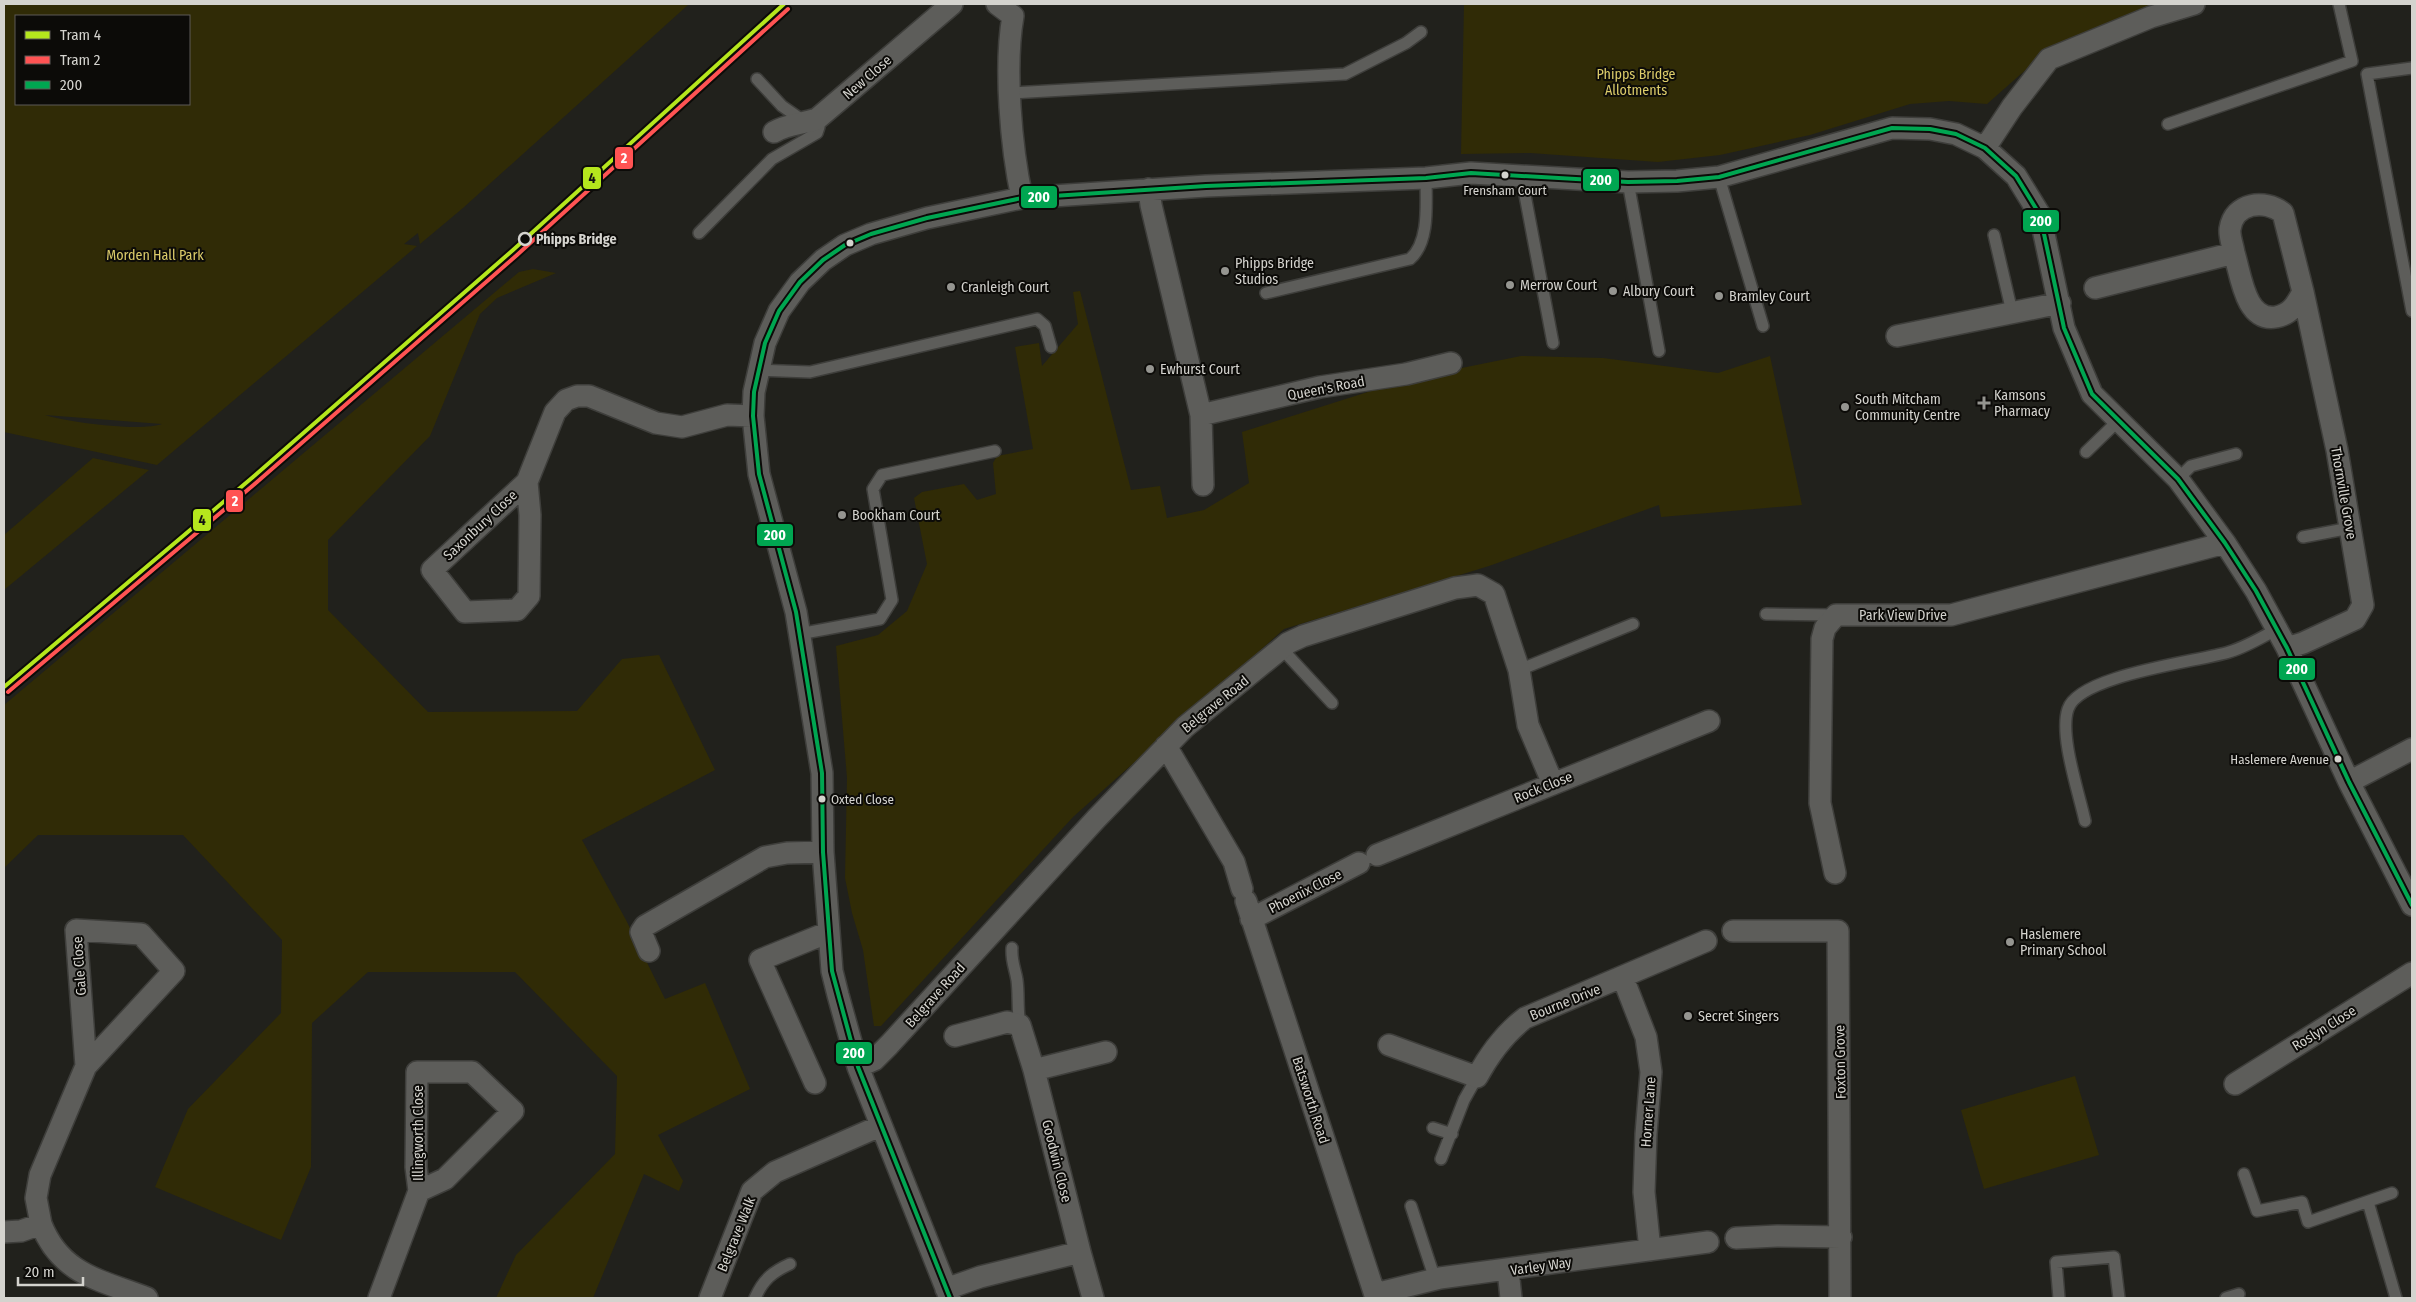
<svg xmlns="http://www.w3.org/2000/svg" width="2416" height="1302" font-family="'Fira Sans Condensed',sans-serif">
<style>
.green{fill:#302b06;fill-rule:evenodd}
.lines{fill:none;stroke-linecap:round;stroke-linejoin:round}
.lane-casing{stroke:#3e3e3b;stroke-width:14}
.street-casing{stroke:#3e3e3b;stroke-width:24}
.lane{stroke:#5d5d5a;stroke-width:11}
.street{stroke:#5d5d5a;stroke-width:21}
.bus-1-casing{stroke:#0c0b08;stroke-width:8}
.bus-1{stroke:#00a651;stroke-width:4}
.tram-1-casing{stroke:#0c0b08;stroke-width:8}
.tram-2-casing{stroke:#0c0b08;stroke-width:8}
.tram-1{stroke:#b5e61d;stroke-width:4}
.tram-2{stroke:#ff5353;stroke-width:4}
.bus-dot{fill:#d4d3ce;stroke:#0c0b08;stroke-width:2}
.stop-dot{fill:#0c0b08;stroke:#d4d3ce;stroke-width:2.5}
.poi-dot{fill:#959590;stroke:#0c0b08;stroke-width:2}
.labels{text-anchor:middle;stroke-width:4;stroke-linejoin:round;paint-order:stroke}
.bus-label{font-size:13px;fill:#d4d3ce;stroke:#0c0b08}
.park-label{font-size:14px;fill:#dccc6a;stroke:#0c0b08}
.street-label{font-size:14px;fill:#d4d3ce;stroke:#0c0b08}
.stop-label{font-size:14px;font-weight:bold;fill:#d4d3ce;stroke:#0c0b08;text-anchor:start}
.poi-label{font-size:14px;fill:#d4d3ce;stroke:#0c0b08;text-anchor:start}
.line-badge{stroke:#0c0b08;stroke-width:2}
.badge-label{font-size:14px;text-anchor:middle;font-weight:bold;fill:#fff}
.pale-badge-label{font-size:14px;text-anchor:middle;font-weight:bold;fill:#111}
</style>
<rect width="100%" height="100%" fill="#21211c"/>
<path class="green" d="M 4,4 L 689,4 L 463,208 L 420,244 L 418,233 L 404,244 L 417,246 L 157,465 L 4,432 ZM 16,16 L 189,16 L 189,104 L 16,104 ZM 45,415 L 162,424 C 141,432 66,422 45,415 Z
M 1464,4 L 2177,4 L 2046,52 L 1987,104 L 1949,101 L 1910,104 L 1810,135 L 1720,155 L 1658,162 L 1530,153 L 1461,154 Z
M 533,269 L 556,273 L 497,298 L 480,314 L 430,436 L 328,540 L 328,610 L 428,712 L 577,711 L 622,659 L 659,655 L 715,770 L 582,840 L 626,920 L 665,999 L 705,983 L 750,1089 L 658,1135 L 683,1181 L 679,1191 L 644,1174 L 593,1298 L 496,1298 L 516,1255 L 615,1154 L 617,1076 L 515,972 L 368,972 L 312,1023 L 311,1167 L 281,1240 L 155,1187 L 188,1109 L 281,1013 L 282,940 L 183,835 L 38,835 L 4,868 L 4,705 L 519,272 Z
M 1080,291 L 1131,490 L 1160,486 L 1167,518 L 1204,510 L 1249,483 L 1242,432 L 1412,378 L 1521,356 L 1603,358 L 1718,373 L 1770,356 L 1802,505 L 1661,517 L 1659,505 L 1489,566 L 1284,629 L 1073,817 L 881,1026 L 874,1026 L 863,950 L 852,913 L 845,878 L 847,778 L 836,646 L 878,635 L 907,611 L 927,564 L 914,498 L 922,492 L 964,484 L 977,500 L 996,494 L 993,463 L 997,456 L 1033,449 L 1015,347 L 1039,343 L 1042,366 L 1078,324 L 1073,292 Z
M 93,458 L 149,470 L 4,590 L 4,535 Z
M 2075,1076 L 2099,1155 L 1984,1189 L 1961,1110 Z"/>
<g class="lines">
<g class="lane-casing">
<path id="lane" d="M 2412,68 L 2367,74 L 2412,311
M 757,79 L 782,106 L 805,122
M 1011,93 L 1345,74 L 1406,43 L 1421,32
M 2168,124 L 2352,61 L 2339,4
M 1521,174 L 1553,343
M 1719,177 L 1763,326
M 1628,182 L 1659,351
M 699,233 L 772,159 L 817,133 L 819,127 L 817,119
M 1994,235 L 2012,312
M 1266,293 L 1410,259 C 1430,242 1426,203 1426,178
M 758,370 L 810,372 L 1037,319 L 1045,326 L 1051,347
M 2086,452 L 2118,421
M 2178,479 L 2191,466 L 2236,454
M 2303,537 L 2350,528
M 1766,614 L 1836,615
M 799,634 L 880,619 L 892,600 L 873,489 L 882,475 L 995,451
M 1282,649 L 1332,703
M 1519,670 L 1633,624
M 2085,821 C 2079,793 2059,735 2068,709 C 2079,675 2196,662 2229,652 C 2246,647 2261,638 2277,629
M 1012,948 C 1011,961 1015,968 1017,980 C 1019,995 1017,1009 1020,1025
M 1433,1128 L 1452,1134
M 1441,1159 L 1464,1100 L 1477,1077
M 2244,1174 L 2257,1211 L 2302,1202 L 2308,1222 L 2392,1193
M 2368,1202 L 2396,1298
M 1411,1206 L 1435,1279
M 755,1298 C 763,1280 772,1272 790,1264
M 2059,1298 L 2056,1262 L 2114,1257 L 2119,1298
M 2226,1298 L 2239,1294"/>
</g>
<g class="street-casing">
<path id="street" d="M 997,4 L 1013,16 C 1004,67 1011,147 1022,198
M 774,132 C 787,124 802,124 817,119 L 952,4
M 1985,148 L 2012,107 L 2049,59 L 2151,17 L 2194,4
M 1149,189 L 1151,205 L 1201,415 L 1203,485
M 2095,288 L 2234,253 C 2233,246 2229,236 2230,229 C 2234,202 2265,199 2283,213 L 2303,292 C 2296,305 2291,314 2276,317 C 2245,322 2241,275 2234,253
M 1897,336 L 2060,303
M 1201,415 L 1320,387 L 1406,374 L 1451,363
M 527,482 L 432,570 L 465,612 L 517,610 L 529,596 L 530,515 L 527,482 L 555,412 L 566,400 L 577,396 L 589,396 L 656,423 L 682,427 L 727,415 L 753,416
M 2287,648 L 2303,643 L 2355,619 L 2363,605 L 2337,450 L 2303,292
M 1166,746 L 1234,862 L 1242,889
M 2349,782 L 2412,749
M 1377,855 L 1709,721
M 1835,873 L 1820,803 L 1822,639 L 1825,628 L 1836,615 L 1951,615 L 2225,543
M 1246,901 L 1376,1298
M 1251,919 L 1359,863
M 1733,931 L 1838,931 L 1840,1298
M 649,951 L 641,932 L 645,926 L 765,857 L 787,853 L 823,852
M 1623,978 L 1646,1037 L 1651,1072 L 1646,1134 L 1644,1192 L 1650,1250
M 955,1036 L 1007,1022 L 1020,1025 L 1034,1070 L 1080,1252
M 1389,1045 L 1477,1077 C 1490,1053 1504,1034 1525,1018 L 1706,941
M 858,1067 L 874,1060 L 889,1045 L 1096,819 L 1185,727 L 1288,643 L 1303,636 L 1455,588 L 1478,585 L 1494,594 L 1519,670 L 1528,725 L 1553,784
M 1034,1070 L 1106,1052
M 815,1083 L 760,960 L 829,932
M 2235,1084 L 2412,973
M 41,1224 L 36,1198 L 40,1175 L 86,1066 L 174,971 L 141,934 L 76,930 L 86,1066
M 4,1232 L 21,1231 L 41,1224 C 61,1275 101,1280 147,1298
M 1736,1238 L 1777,1236 L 1841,1237
M 1508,1270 L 1511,1298
M 946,1289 L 980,1277 L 1080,1252 L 1093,1298
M 1375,1294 L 1440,1278 L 1708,1242
M 379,1298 L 419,1191 L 445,1179 L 513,1111 L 472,1072 L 417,1072 L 416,1167 L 419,1191
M 710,1298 L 752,1191 L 775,1172 L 880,1126
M 950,1298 L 858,1067 L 838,995 L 832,971 L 823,852 L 822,773 L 796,612 L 759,474 L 753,416 L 754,392 L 765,343 L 779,311 L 800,282 L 823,260 L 845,245 L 871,234 L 927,218 L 1022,198 L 1206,186 L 1426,178 L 1471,173 L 1628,182 L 1677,181 L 1719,177 L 1892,128 L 1930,129 L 1956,134 L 1985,148 L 2016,176 L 2040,215 L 2064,328 L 2092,394 L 2178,479 L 2225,543 L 2256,591 L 2287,648 L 2349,782 L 2412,905"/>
</g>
<use href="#lane" class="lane"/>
<use href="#street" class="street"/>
<g class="bus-1-casing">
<path id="bus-1" d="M 950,1298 L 858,1067 L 832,971 L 823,852 L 822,773 L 796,612 L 759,474 L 753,416 L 754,392 L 765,343 L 779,311 L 800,282 L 823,260 L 845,245 L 871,234 L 927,218 L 1022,198 L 1206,186 L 1426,178 L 1471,173 L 1628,182 L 1677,181 L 1719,177 L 1892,128 L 1930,129 L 1956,134 L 1985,148 L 2016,176 L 2040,215 L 2064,328 L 2092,394 L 2178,479 L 2225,543 L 2256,591 L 2287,648 L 2349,782 L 2412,905"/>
</g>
<use href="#bus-1" class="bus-1"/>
<g class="tram-1-casing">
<path id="tram-1" d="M 4,687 L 253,477 L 513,250 L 784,4"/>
</g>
<g class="tram-2-casing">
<path id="tram-2" d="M 8,692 L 257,482 L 517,255 L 788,9"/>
</g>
<use href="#tram-1" class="tram-1"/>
<use href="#tram-2" class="tram-2"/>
</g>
<g class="bus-dot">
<circle cx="1505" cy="175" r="4.5"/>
<circle cx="850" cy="243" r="4.5"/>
<circle cx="2338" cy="759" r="4.5"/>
<circle cx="822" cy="799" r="4.5"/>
</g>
<circle class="stop-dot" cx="525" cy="239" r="6"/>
<g class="poi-dot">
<circle cx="1225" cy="271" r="5"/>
<circle cx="1510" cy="285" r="5"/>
<circle cx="951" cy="287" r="5"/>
<circle cx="1613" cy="291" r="5"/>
<circle cx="1719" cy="296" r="5"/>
<circle cx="1150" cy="369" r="5"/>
<path d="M1981.5 395.5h5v5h5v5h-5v5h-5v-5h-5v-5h5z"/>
<circle cx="1845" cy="407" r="5"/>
<circle cx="842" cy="515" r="5"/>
<circle cx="2010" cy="942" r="5"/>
<circle cx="1688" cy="1016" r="5"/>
</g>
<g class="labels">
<g class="bus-label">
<text x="1505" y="195">Frensham Court</text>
<text x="2329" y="764" text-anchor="end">Haslemere Avenue</text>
<text x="831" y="804" text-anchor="start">Oxted Close</text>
</g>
<g class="park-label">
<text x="1636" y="79">Phipps Bridge<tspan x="1636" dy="16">Allotments</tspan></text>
<text x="155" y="260">Morden Hall Park</text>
</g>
<g class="street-label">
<text transform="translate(867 77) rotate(-41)" y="5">New Close</text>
<text transform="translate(1326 388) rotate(-11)" y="5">Queen's Road</text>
<text transform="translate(2344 493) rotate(80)" y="5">Thornville Grove</text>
<text transform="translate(480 525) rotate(-43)" y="5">Saxonbury Close</text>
<text x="1903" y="620">Park View Drive</text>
<text transform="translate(1215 704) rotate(-39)" y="5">Belgrave Road</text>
<text transform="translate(1543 787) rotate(-22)" y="5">Rock Close</text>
<text transform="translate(1305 891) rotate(-27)" y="5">Phoenix Close</text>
<text transform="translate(79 966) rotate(-94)" y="5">Gale Close</text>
<text transform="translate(935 995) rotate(-48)" y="5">Belgrave Road</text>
<text transform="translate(1565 1002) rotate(-22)" y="5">Bourne Drive</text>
<text transform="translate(2324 1028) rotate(-32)" y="5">Roslyn Close</text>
<text transform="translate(1840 1062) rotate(-91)" y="5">Foxton Grove</text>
<text transform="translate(1311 1100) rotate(72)" y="5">Batsworth Road</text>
<text transform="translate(1648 1112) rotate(-86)" y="5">Horner Lane</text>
<text transform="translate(418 1133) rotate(-90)" y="5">Illingworth Close</text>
<text transform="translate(1057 1161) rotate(76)" y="5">Goodwin Close</text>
<text transform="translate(736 1234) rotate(-68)" y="5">Belgrave Walk</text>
<text transform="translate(1541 1266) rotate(-8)" y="5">Varley Way</text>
</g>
<g class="stop-label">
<text x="536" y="244">Phipps Bridge</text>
</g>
<g class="poi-label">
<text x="1235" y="268">Phipps Bridge<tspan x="1235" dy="16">Studios</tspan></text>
<text x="1520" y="290">Merrow Court</text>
<text x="961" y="292">Cranleigh Court</text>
<text x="1623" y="296">Albury Court</text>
<text x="1729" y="301">Bramley Court</text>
<text x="1160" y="374">Ewhurst Court</text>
<text x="1994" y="400">Kamsons<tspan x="1994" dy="16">Pharmacy</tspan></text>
<text x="1855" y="404">South Mitcham<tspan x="1855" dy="16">Community Centre</tspan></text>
<text x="852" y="520">Bookham Court</text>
<text x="2020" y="939">Haslemere<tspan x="2020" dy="16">Primary School</tspan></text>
<text x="1698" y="1021">Secret Singers</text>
</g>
</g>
<g class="line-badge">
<rect x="614" y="146" width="20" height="24" rx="5" fill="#ff5353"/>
<rect x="582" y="166" width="20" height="24" rx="5" fill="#b5e61d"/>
<rect x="1582" y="168" width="38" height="24" rx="5" fill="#00a651"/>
<rect x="1020" y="185" width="38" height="24" rx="5" fill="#00a651"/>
<rect x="2022" y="209" width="38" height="24" rx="5" fill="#00a651"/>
<rect x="225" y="489" width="19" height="24" rx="5" fill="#ff5353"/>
<rect x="192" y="508" width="20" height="24" rx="5" fill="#b5e61d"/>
<rect x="756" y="523" width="38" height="24" rx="5" fill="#00a651"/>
<rect x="2278" y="657" width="38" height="24" rx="5" fill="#00a651"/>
<rect x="835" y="1041" width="38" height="24" rx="5" fill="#00a651"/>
</g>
<g class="badge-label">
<text x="624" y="163">2</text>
<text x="1601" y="185">200</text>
<text x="1039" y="202">200</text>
<text x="2041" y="226">200</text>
<text x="235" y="506">2</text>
<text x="775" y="540">200</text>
<text x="2297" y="674">200</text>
<text x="854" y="1058">200</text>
</g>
<g class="pale-badge-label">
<text x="592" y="183">4</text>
<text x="202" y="525">4</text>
</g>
<rect width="2416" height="1302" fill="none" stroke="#d4d3ce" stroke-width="10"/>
<rect x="15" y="15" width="175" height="90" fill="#0c0b08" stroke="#5c5b57"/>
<rect x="25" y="31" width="25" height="8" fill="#b5e61d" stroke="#5c5b57"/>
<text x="60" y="40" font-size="15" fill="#d4d3ce">Tram 4</text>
<rect x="25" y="56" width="25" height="8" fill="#ff5353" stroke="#5c5b57"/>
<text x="60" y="65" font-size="15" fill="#d4d3ce">Tram 2</text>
<rect x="25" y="81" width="25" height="8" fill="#00a651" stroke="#5c5b57"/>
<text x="60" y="90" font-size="15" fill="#d4d3ce">200</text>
<path d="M18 1277v8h65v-8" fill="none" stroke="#d4d3ce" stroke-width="2.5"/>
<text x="25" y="1277" font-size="15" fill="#d4d3ce" stroke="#0c0b08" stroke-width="4" paint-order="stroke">20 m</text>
</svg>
